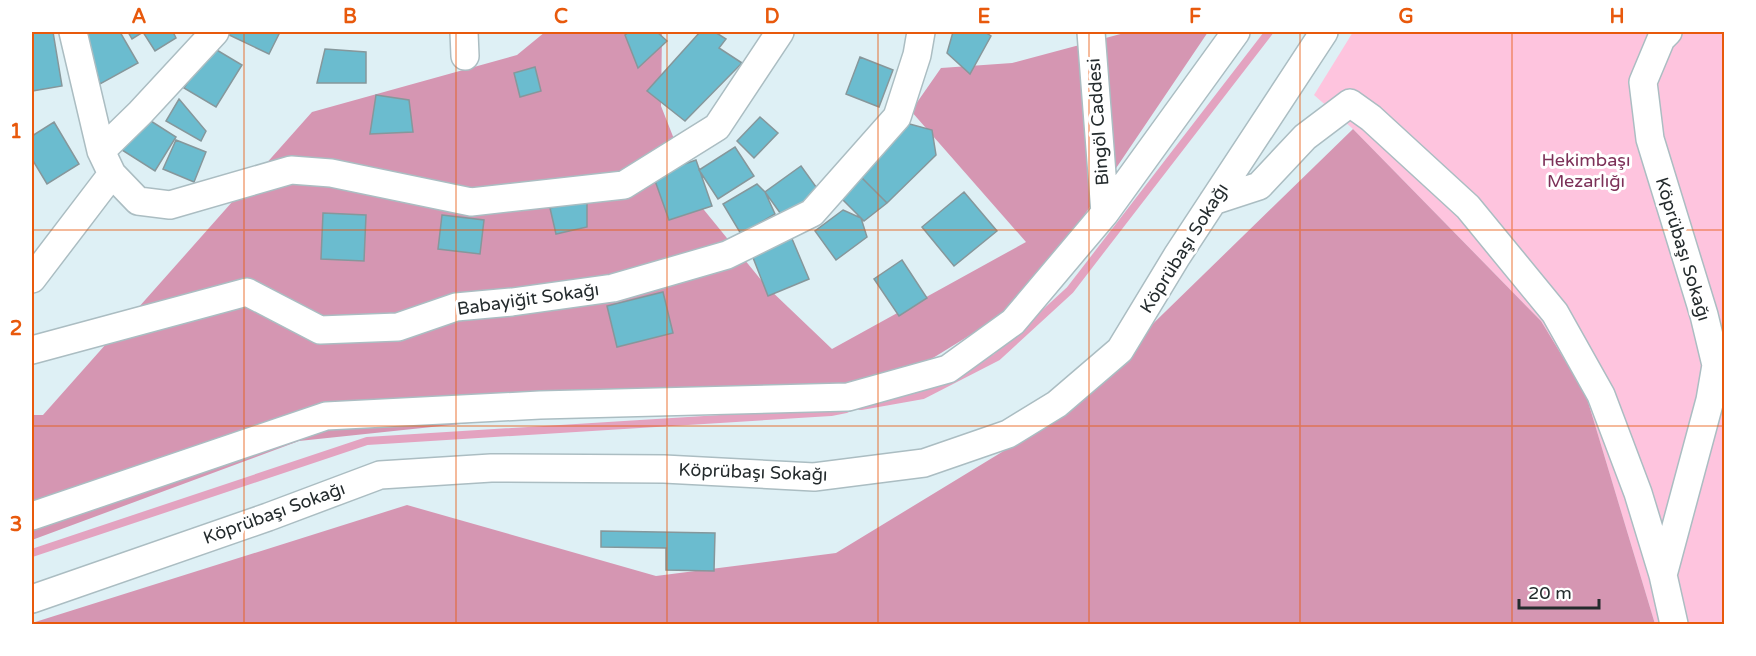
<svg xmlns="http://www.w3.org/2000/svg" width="1756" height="656" font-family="'Varela Round',sans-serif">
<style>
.green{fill:#fec4de}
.forest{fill:#d596b2}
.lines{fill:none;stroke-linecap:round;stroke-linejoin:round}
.stream{stroke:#e3a3c0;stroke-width:8}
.building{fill:#6bbccf;stroke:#86979b;stroke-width:1.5}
.minor-casing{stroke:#abbdc2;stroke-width:30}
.minor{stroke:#fff;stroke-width:27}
.grid{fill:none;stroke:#e8590c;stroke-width:1.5;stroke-opacity:0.55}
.labels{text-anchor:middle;stroke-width:6;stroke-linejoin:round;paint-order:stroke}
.street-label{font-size:18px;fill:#242b2d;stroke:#fff}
.park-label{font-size:18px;fill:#7c3158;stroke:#fff}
.neatline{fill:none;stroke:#e8590c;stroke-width:2}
.grid-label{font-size:20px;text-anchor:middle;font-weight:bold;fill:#e8590c}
</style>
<rect width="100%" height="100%" fill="#def0f5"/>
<path class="green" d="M 1353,32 L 1724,32 L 1724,624 L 1655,624 L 1586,395 L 1541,321 L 1353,129 L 1314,95 Z"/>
<path class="forest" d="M 545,32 L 662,32 L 661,106 L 700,205 L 766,286 L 832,349 L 1026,242 L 911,111 L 941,68 L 1012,63 L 1128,32 L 1208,32 L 1027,300 L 894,382 L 639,405 L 299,441 L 32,540 L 32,415 L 43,415 L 312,112 L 517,55 Z
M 1353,129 L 1541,321 L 1586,395 L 1655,624 L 32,624 L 32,623 L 407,505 L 656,576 L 836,553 L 1053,421 Z"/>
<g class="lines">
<path class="stream" d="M 861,406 L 923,395 L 997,357 L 1070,290 L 1269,32
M 32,553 L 367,441 L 831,412 L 846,409"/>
</g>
<path class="building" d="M 32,32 L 53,32 L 62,86 L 32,91 Z
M 85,32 L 120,32 L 138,63 L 100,84 Z
M 128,32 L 173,32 L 176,38 L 155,51 L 143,32 L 132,39 Z
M 223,32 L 280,32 L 269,54 Z
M 629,32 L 657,32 L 667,41 L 638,68 L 625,35 Z
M 700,32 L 715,32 L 726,39 L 719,48 L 742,63 L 685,121 L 647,91 Z
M 953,32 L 985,32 L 991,36 L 970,74 L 947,53 Z
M 210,46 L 242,65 L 216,107 L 184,88 Z
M 325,49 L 366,52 L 366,83 L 317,83 Z
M 860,57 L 893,70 L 879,107 L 846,94 Z
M 535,67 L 541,91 L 520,97 L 514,73 Z
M 376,95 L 409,100 L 413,132 L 370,134 Z
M 179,99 L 206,131 L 201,141 L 166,121 Z
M 143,116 L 176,137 L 155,171 L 122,150 Z
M 760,117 L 778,133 L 754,158 L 737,141 Z
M 54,122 L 79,164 L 47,184 L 32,159 L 32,136 Z
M 906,123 L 932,130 L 936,155 L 887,203 L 856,172 Z
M 176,140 L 206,152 L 194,182 L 163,169 Z
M 735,147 L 754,176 L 718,199 L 699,170 Z
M 696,160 L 712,206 L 669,220 L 653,175 Z
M 801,166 L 819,191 L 783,217 L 765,192 Z
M 861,177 L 887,203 L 864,221 L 841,198 Z
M 757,184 L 765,192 L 775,214 L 741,234 L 723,204 Z
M 964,192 L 997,231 L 954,266 L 922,227 Z
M 587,200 L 587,227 L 556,234 L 550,208 Z
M 843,210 L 861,218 L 867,237 L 836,260 L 815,231 Z
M 323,213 L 366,215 L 364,261 L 321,259 Z
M 442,215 L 484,220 L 480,254 L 438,249 Z
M 790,234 L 809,279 L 768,296 L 750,250 Z
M 902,260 L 927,298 L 899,316 L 874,279 Z
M 663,292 L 673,333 L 617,347 L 607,306 Z
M 601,531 L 715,533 L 714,571 L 666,570 L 666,548 L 601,547 Z"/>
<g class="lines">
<g class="minor-casing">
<path id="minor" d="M 73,32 L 101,151 L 112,174 L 138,201 L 170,205 L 291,170 L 331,173 L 471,202 L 624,185 L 717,127 L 780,32
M 464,32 L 465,56
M 1091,32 L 1105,213
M 101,151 L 140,113 L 215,32
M 1213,201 L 1259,186 L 1305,137 L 1350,103 L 1371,118 L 1468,207 L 1555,313 L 1601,395 L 1638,493 L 1663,575 L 1674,624
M 32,279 L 112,174
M 32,350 L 247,292 L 320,330 L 398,327 L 456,307 L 512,302 L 613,288 L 727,255 L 812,213 L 897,117 L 917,55 L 921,32
M 32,516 L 326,416 L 540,405 L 848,397 L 948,369 L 1013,322 L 1105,213 L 1236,32
M 1663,575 L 1710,400 L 1716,365 L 1704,315 L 1650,139 L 1643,82 L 1661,39 L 1668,32
M 32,599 L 268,517 L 380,475 L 491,468 L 664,469 L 814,477 L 924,463 L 1008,434 L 1057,404 L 1120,350 L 1177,256 L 1324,32"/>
</g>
<use href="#minor" class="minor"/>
</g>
<path class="grid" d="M 244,32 L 244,624M 456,32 L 456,624M 667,32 L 667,624M 878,32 L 878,624M 1089,32 L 1089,624M 1300,32 L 1300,624M 1512,32 L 1512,624M 32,230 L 1724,230M 32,426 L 1724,426"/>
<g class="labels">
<g class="street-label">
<text transform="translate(1098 122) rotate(-94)" y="6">Bingöl Caddesi</text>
<text transform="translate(1184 248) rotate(-58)" y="6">Köprübaşı Sokağı</text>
<text transform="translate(1683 249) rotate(73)" y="6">Köprübaşı Sokağı</text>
<text transform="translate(528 299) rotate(-8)" y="6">Babayiğit Sokağı</text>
<text transform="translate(753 472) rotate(2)" y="6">Köprübaşı Sokağı</text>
<text transform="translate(274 513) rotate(-20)" y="6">Köprübaşı Sokağı</text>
</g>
<g class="park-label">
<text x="1586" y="166">Hekimbaşı<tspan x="1586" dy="21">Mezarlığı</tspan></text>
</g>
</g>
<rect width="1756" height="656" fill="none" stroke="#ffffff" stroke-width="66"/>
<path d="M1519 599v9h80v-9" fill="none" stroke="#242b2d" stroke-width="3"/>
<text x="1528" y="599" font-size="18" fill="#242b2d" stroke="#ffffff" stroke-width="4.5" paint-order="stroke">20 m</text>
<rect x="33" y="33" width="1690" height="590" class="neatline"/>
<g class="grid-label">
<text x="139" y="23">A</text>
<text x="350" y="23">B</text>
<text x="561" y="23">C</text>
<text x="772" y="23">D</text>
<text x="984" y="23">E</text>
<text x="1195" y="23">F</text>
<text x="1406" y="23">G</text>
<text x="1617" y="23">H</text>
<text x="16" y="138">1</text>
<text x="16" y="335">2</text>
<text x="16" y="531">3</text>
</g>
</svg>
